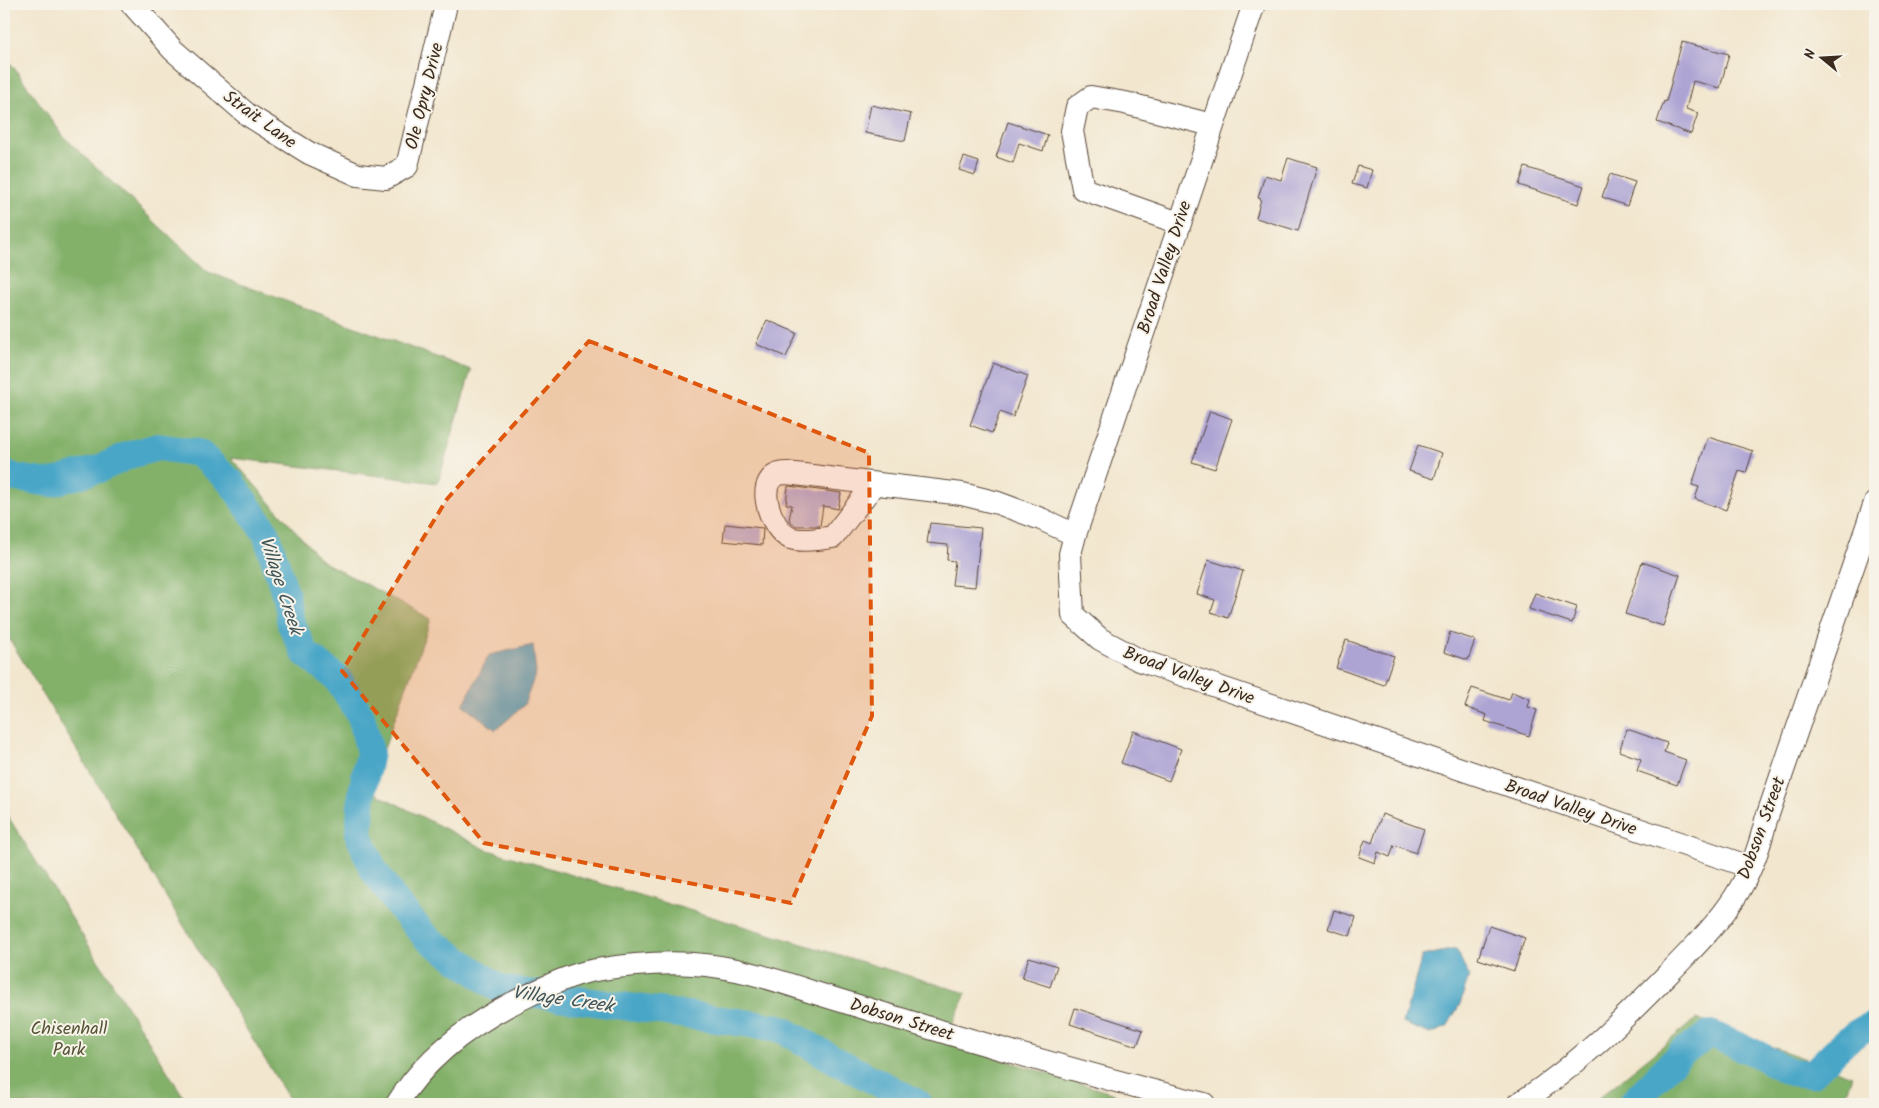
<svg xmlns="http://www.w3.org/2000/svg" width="1879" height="1108" font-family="Kalam,sans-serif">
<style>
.forest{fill:#83b16a;stroke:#5f6e44}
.water{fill:#48a6c7;stroke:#426872}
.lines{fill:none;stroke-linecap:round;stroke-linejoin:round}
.river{stroke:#48a6c7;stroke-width:28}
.building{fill:#aea4d4}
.minor-casing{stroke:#564638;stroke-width:24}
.minor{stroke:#fff;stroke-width:22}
.marked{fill:#df570d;fill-opacity:0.2;stroke:#df570d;stroke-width:4;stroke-dasharray:10 6;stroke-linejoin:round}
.labels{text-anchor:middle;stroke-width:4;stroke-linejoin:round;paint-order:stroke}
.street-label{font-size:18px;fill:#3b2a1e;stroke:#f7f3e8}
.park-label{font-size:18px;fill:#555335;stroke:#f7f3e8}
.water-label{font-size:19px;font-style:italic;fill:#405559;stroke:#f7f3e8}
</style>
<rect width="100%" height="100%" fill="#f7f3e8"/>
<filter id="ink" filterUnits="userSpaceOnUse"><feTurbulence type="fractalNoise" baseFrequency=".02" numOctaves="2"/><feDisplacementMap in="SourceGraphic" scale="10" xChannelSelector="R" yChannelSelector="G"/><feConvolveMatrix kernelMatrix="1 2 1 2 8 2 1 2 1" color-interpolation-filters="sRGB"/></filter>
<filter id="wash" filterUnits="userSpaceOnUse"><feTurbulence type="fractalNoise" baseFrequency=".0096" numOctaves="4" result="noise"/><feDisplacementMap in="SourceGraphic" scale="20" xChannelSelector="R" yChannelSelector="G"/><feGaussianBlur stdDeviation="1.12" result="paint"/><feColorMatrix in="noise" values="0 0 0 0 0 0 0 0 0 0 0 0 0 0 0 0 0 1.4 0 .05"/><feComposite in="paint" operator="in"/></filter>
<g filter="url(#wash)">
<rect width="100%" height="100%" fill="#f2e6ce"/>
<path class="forest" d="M 4,54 L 64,137 L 208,272 L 471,370 L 438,483 L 231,458 L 322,561 L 431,619 L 369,790 L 485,849 L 966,993 L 945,1042 L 1147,1104 L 292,1104 L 4,630 Z
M 4,810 L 188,1104 L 4,1104 Z
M 1696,1019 L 1852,1076 L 1842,1104 L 1591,1104 Z"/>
<path class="water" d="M 533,645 L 536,673 L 524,705 L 496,730 L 463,705 L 489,655 Z
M 1456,949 L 1469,976 L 1460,1004 L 1447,1027 L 1430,1034 L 1403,1023 L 1422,956 Z"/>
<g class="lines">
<path class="river" d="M 4,473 L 16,478 L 50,483 L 99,469 L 129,455 L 158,447 L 199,453 L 231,482 L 266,533 L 285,593 L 291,624 L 305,653 L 338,679 L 361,716 L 370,752 L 362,792 L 359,835 L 373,869 L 398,905 L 427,938 L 500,989 L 780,1028 L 833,1059 L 919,1104
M 1631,1104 L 1682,1052 L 1711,1034 L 1757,1054 L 1790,1072 L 1812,1074 C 1829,1058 1852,1030 1875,1025"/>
</g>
<g id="blocks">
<path class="building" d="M 1682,42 L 1729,54 L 1720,88 L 1693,81 L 1686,109 L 1698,113 L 1691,134 L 1657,122 L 1664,101 L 1666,102 Z
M 871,105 L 911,114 L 905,141 L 865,133 Z
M 1008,122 L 1048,135 L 1043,151 L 1019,143 L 1013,163 L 996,157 Z
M 964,157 L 979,162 L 975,175 L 959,170 Z
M 1288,158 L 1317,167 L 1298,231 L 1256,218 L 1261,199 L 1258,198 L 1265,175 L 1281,180 Z
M 1358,166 L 1372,170 L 1367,188 L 1352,184 Z
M 1525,167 L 1584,186 L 1578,204 L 1519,185 Z
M 1610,174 L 1635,182 L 1627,206 L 1602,197 Z
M 767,320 L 797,333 L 786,357 L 756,344 Z
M 993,363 L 1028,376 L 1013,417 L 1000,412 L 992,433 L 970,425 Z
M 1210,411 L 1232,419 L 1215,469 L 1192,462 Z
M 1708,437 L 1753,451 L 1746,473 L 1739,471 L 1726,510 L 1695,499 L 1699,487 L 1692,485 Z
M 1418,445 L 1442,453 L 1434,479 L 1409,471 Z
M 788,486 L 841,493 L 838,509 L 823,506 L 820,526 L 796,526 L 789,520 L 792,505 L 786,504 Z
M 930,523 L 981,528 L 975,587 L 952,585 L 955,561 L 947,560 L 948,545 L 927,543 Z
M 725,524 L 763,528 L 762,545 L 723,541 Z
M 1208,560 L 1243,571 L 1228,618 L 1211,612 L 1215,600 L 1197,594 Z
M 1642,562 L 1680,575 L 1663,626 L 1625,614 Z
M 1535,593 L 1577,607 L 1572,623 L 1529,609 Z
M 1450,632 L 1475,640 L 1468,660 L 1444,652 Z
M 1346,640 L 1394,656 L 1384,685 L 1336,668 Z
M 1472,688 L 1509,700 L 1512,692 L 1530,699 L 1528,707 L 1537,710 L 1529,736 L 1485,721 L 1487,715 L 1465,707 Z
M 1627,729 L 1667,743 L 1664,752 L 1686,760 L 1677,785 L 1637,771 L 1641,759 L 1619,751 Z
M 1133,731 L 1181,749 L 1169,781 L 1121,763 Z
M 1382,814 L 1424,829 L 1416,853 L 1394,845 L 1390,857 L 1378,852 L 1375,863 L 1359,857 L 1365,840 L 1372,843 Z
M 1334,910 L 1356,917 L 1350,936 L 1328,929 Z
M 1489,926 L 1525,938 L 1514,971 L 1478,959 Z
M 1029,957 L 1057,966 L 1050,987 L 1022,978 Z
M 1075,1008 L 1143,1030 L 1137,1046 L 1070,1024 Z"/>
</g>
</g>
<g filter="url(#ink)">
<use href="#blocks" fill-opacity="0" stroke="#564638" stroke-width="1"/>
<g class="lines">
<g class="minor-casing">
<path id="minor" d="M 132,4 L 173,50 L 248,115 L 309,153 L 358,175 L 386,178 L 407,166 L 445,9 L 444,4
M 1254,4 L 1075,535 L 1070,554 L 1073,615 L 1100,639 L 1139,660 L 1750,867
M 1179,223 L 1083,189 L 1072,131 L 1077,107 L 1091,97 L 1125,103 L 1212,125
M 874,484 L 833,537 C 821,539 801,542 790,538 C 770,530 750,473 787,473 L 962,494 L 998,503 L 1041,519 L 1075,535
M 397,1104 C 424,1060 465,1028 511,1004 C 538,991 566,975 596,970 C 627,965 662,962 693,964 C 733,966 773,979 812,992 C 851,1004 890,1016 930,1028 C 1021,1055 1112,1081 1204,1104
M 1518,1104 C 1575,1068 1623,1020 1670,972 C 1693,948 1717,925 1735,897 C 1750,874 1760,846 1766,820 L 1875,503"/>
</g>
<use href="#minor" class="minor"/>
</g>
</g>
<path class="marked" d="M 589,341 L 869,453 L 872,716 L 791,903 L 484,843 L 342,671 L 447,499 Z"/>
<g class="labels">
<g class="street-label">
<text transform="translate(424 96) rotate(-76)" y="6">Ole Opry Drive</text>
<text transform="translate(260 119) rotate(36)" y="6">Strait Lane</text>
<text transform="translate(1164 267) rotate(-72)" y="6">Broad Valley Drive</text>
<text transform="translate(1189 675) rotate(20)" y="6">Broad Valley Drive</text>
<text transform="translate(1571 807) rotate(19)" y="6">Broad Valley Drive</text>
<text transform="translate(1761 828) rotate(-70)" y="6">Dobson Street</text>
<text transform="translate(902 1019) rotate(17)" y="6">Dobson Street</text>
</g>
<g class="park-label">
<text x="69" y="1034">Chisenhall<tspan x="69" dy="21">Park</tspan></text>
</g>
<g class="water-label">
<text transform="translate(282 585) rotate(72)" y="7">Village Creek</text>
<text transform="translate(563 998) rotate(8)" y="7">Village Creek</text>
</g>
</g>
<rect width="1879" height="1108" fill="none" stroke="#f7f3e8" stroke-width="20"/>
<g transform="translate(1822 58) rotate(288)" stroke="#f7f3e8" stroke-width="4" paint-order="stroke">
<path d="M0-4L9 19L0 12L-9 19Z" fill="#3b2a1e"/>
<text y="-8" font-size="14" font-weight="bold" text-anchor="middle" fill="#3b2a1e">N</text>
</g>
</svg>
